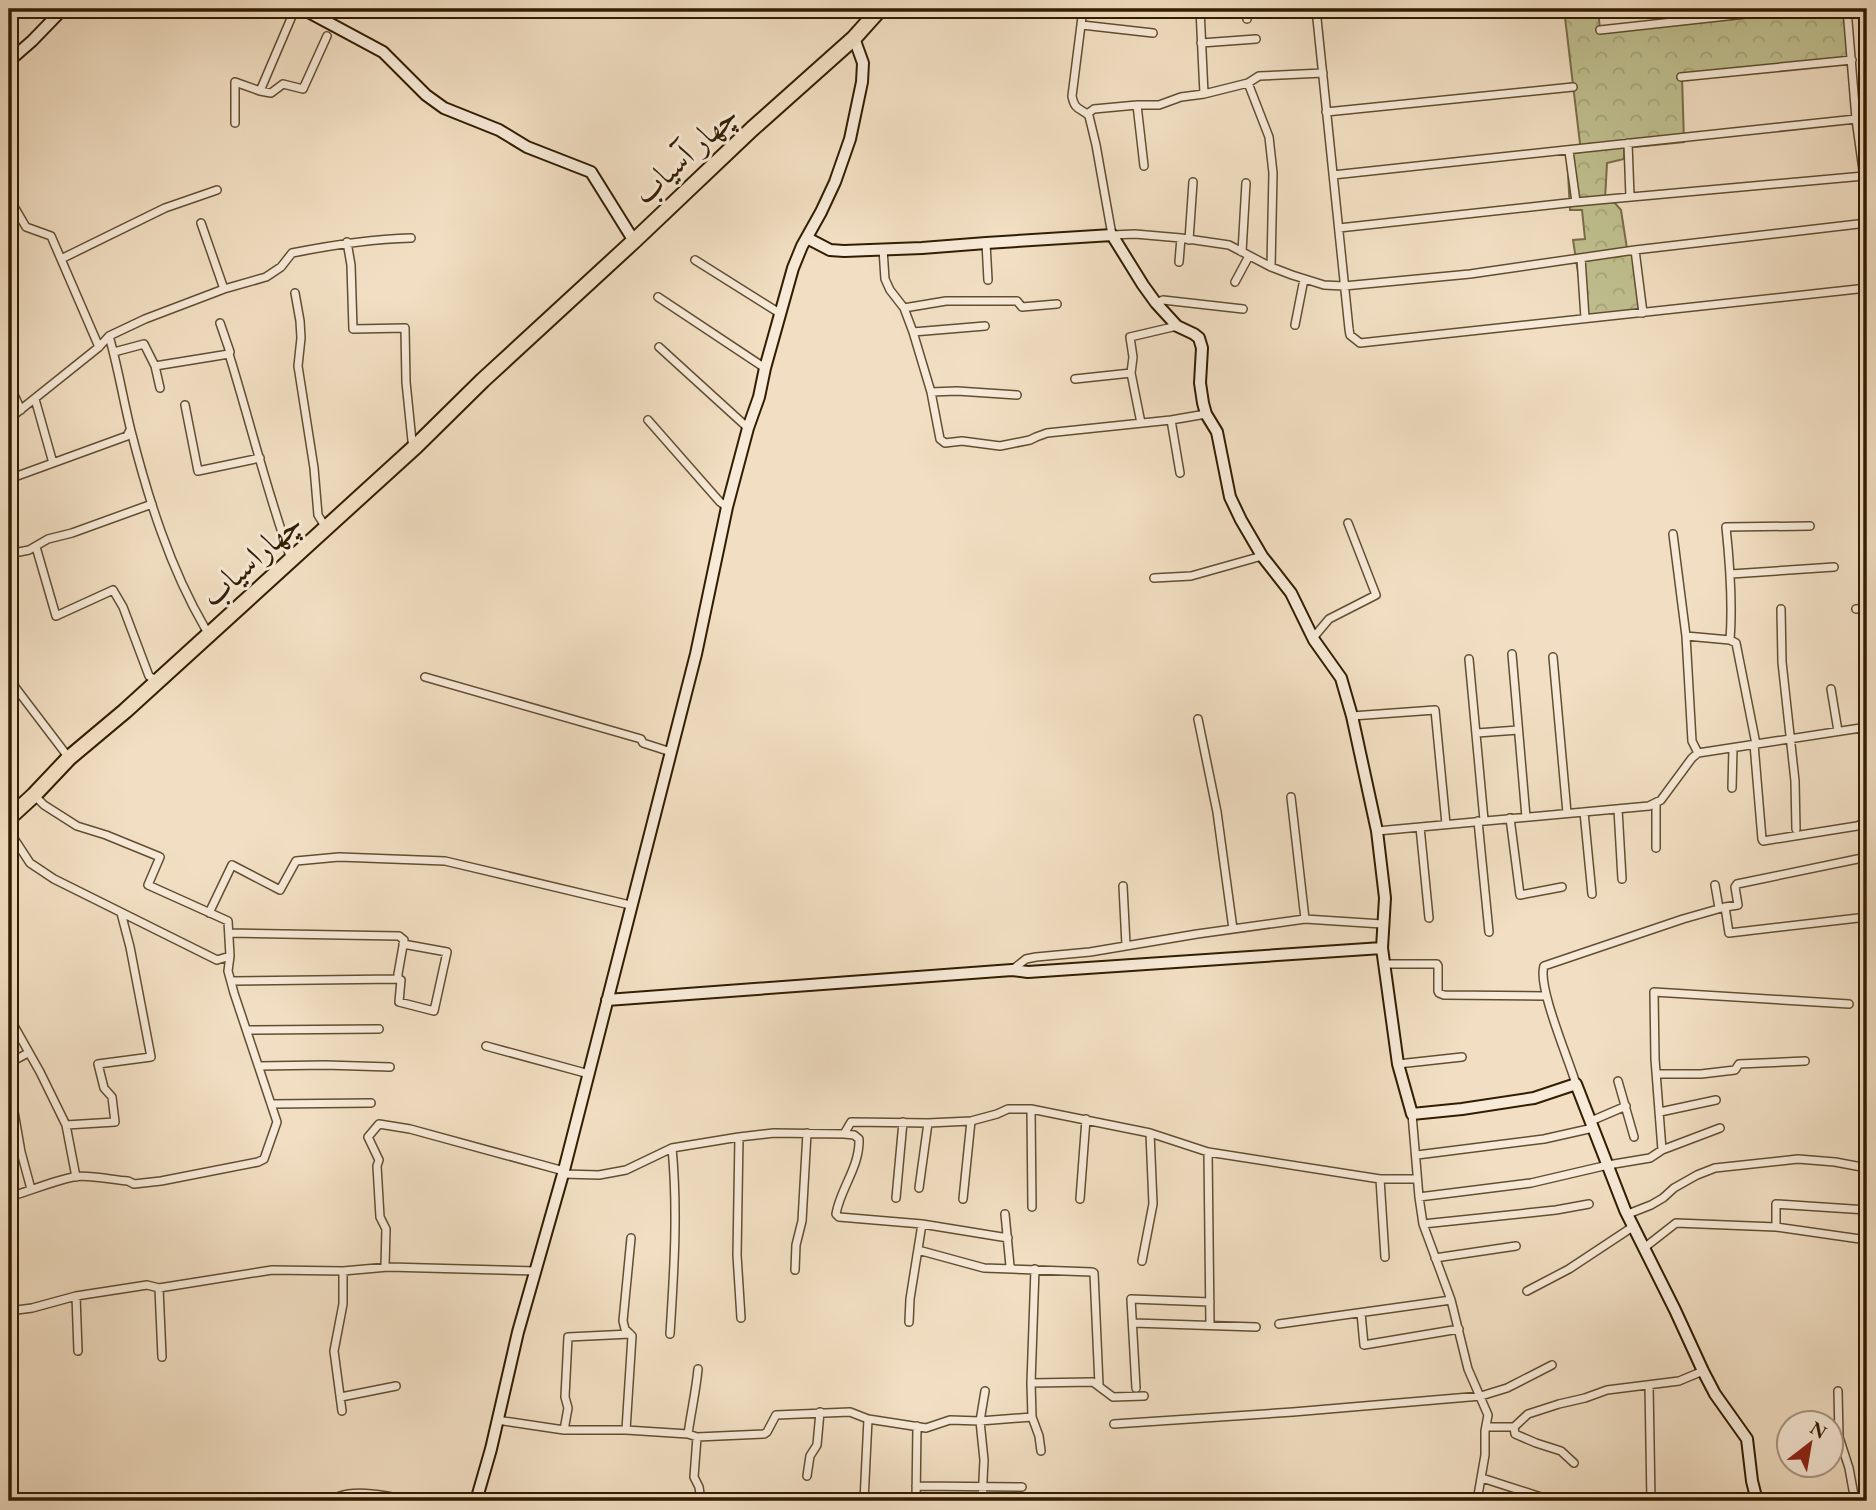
<svg xmlns="http://www.w3.org/2000/svg" width="1876" height="1510" font-family="'EB Garamond',Amiri,serif">
<style>
.forest{fill:url(#forest-crowns);stroke:#796e48;stroke-width:2}
.lines{fill:none;stroke-linecap:round;stroke-linejoin:round}
.street-casing{stroke:#624e31;stroke-width:10}
.secondary-casing{stroke:#321d00;stroke-width:14}
.highway-casing{stroke:#321d00;stroke-width:18}
.street{stroke:#f7ead8;stroke-width:7}
.secondary{stroke:#f7ead8;stroke-width:10}
.highway{stroke:#f2dfc3;stroke-width:14}
.labels{text-anchor:middle;stroke-width:6;stroke-linejoin:round;paint-order:stroke}
.street-label{font-size:32px;fill:#321d00;stroke:#f7ead8}
</style>
<defs>
<pattern id="forest-crowns" width="20" height="18" patternUnits="userSpaceOnUse" patternTransform="scale(1.75)"><rect width="20" height="18" fill="#c0c090"/><path d="M2 6a3 3 0 1 1 6 0M12 15a3 3 0 1 1 6 0" fill="none" stroke="#a5a57a"/></pattern>
</defs>
<rect width="100%" height="100%" fill="#f2dfc3"/>
<filter id="stains"><feTurbulence type="fractalNoise" baseFrequency=".00286" numOctaves="4"/><feColorMatrix values="0 0 0 0 .2 0 0 0 0 .09 0 0 0 0 .02 0 0 0 .5 -.17"/></filter>
<radialGradient id="worn" r=".72"><stop offset=".6" stop-color="#630" stop-opacity="0"/><stop offset="1" stop-color="#630" stop-opacity=".3"/></radialGradient>
<path class="forest" d="M 1564,9 L 1598,9 L 1600,29 L 1791,9 L 1847,9 L 1852,60 L 1682,77 L 1684,142 L 1624,148 L 1624,159 L 1607,163 L 1605,200 L 1615,203 L 1621,210 L 1628,255 L 1638,254 L 1643,313 L 1585,318 L 1573,240 L 1585,239 L 1582,210 L 1570,210 L 1567,155 L 1581,152 Z"/>
<g class="lines">
<g class="street-casing">
<path id="street" d="M 1083,9 L 1072,96 C 1075,112 1081,107 1089,116 L 1096,145 L 1112,235 L 1135,234 L 1181,238 L 1229,245 L 1271,267 L 1292,275 L 1324,285 L 1344,286 L 1470,274 L 1635,250 L 1867,223
M 1200,9 L 1204,94
M 1316,9 L 1349,329 L 1350,335 L 1360,343 L 1867,288
M 1847,9 L 1856,119 L 1867,199
M 1247,19 L 1247,9
M 1082,25 L 1153,33
M 1600,30 L 1791,9
M 1201,43 L 1256,39
M 1681,77 L 1852,60
M 1248,83 L 1269,137 L 1273,173 L 1271,267
M 260,91 L 271,93 L 283,84 L 303,89 L 327,36
M 1137,105 L 1144,166
M 1326,112 L 1573,87
M 1087,114 L 1094,109 L 1137,105 L 1159,105 L 1181,97 L 1204,94 L 1248,83 L 1259,76 L 1323,73
M 235,123 L 235,82 L 260,91 L 295,9
M 1628,143 L 1630,197
M 1569,151 L 1576,202
M 1333,175 C 1507,157 1681,137 1856,119
M 9,198 L 26,227 L 51,236 L 99,347
M 201,223 L 224,289
M 1339,228 L 1576,202 L 1864,176
M 1189,240 L 1193,182
M 347,242 L 351,265 L 353,329 L 405,328 L 406,382 L 412,441 L 416,446
M 986,243 L 988,280
M 883,249 L 885,279 L 890,290 L 904,308 L 913,332 L 931,392 L 940,439 L 945,443 L 962,441 L 1000,446 L 1030,440 L 1036,437 L 1047,433 L 1171,420 L 1206,414
M 1635,250 L 1643,313
M 1242,252 L 1246,183
M 1581,258 L 1585,318
M 61,259 L 165,208 L 217,190
M 695,260 L 781,314
M 1179,262 L 1181,238
M 1235,282 L 1249,256
M 295,293 L 300,321 L 301,338 L 298,366 L 314,468 L 318,515 L 326,528
M 658,297 L 765,368
M 1156,303 L 1163,300 L 1243,309
M 904,308 L 946,301 L 1017,301 L 1022,307 L 1057,304
M 220,323 L 230,352 L 229,354 C 250,422 267,492 291,559
M 1295,325 L 1304,279
M 913,332 L 985,326
M 109,336 C 118,367 123,399 131,431 C 148,498 170,568 205,628 L 213,631
M 659,347 L 748,428
M 114,352 L 144,344 L 155,366 L 160,388
M 155,366 L 229,354
M 1075,379 L 1131,373
M 9,384 L 21,410
M 931,392 L 957,391 L 1017,395
M 35,399 L 53,463
M 185,405 L 198,471 L 260,458
M 9,419 L 99,347 L 109,336 L 145,319 L 224,289 L 266,277 L 281,267 L 292,253 C 332,245 370,239 411,238
M 648,420 L 720,502 L 727,507
M 1171,420 L 1180,473
M 1141,423 L 1131,373 L 1133,357 L 1130,337 L 1177,326
M 9,479 L 127,436 L 130,430
M 1673,534 L 1686,636 L 1692,741 L 1698,753
M 36,547 L 56,616 L 113,590 L 123,607 L 149,676 L 157,681
M 9,554 L 29,550 L 48,539 L 72,533 L 152,504
M 1731,574 L 1834,567
M 1154,578 L 1191,576 L 1262,556
M 1781,609 L 1782,662 L 1795,781 L 1796,829
M 1856,609 L 1867,608
M 1686,636 L 1730,640
M 1313,638 L 1329,619 L 1376,595 L 1348,523
M 1512,654 L 1526,817
M 1553,657 L 1567,813
M 1469,659 L 1484,820
M 9,665 L 15,687 L 69,758
M 425,677 L 641,739 L 643,743 L 671,752
M 1831,689 L 1838,731
M 1352,716 L 1435,710 L 1446,824
M 1198,719 L 1217,812 L 1233,929
M 1862,728 L 1867,754
M 1477,733 L 1518,730
M 1754,744 L 1762,839 L 1763,841 L 1857,826 L 1867,822
M 1756,744 L 1736,643 L 1730,640 C 1733,602 1730,565 1726,527 L 1810,526
M 1732,788 L 1733,748
M 1291,797 L 1305,919
M 1618,809 L 1622,879
M 1584,812 L 1592,894
M 1510,818 L 1520,895 L 1562,887
M 1478,821 L 1489,932
M 1420,827 L 1429,918
M 9,831 L 30,863 L 54,879 L 217,960 L 230,956
M 1377,831 L 1649,806 L 1661,800 L 1692,758 L 1698,753 L 1867,727
M 1656,848 L 1656,804
M 1715,885 L 1719,908
M 1123,886 L 1126,945
M 1725,907 L 1729,933 L 1867,917
M 209,913 L 232,865 L 280,890 L 296,861 L 339,857 L 445,861 L 630,905
M 229,933 L 399,936 L 404,940 L 398,974 L 398,979 L 401,980 L 399,1002 L 434,1011 L 447,952 L 403,944
M 1384,964 L 1437,964 L 1438,966 L 1438,991 L 1439,993 L 1444,995 L 1545,996
M 1012,970 L 1026,959 L 1036,957 L 1090,952 L 1197,934 L 1305,919 L 1382,924
M 231,981 L 398,979
M 9,1017 L 40,1072 L 66,1125 L 76,1177
M 247,1030 L 379,1029
M 486,1046 L 589,1074
M 9,1063 L 28,1053
M 1398,1064 L 1462,1057
M 259,1066 L 325,1065 L 390,1067
M 1657,1074 L 1701,1074 L 1735,1070 L 1739,1064 L 1805,1061
M 1618,1081 L 1634,1137
M 9,1083 L 21,1152 L 31,1189
M 1576,1084 C 1569,1060 1537,986 1544,966 L 1683,919 L 1725,907 L 1738,905 L 1735,887 L 1737,884 L 1867,857
M 271,1104 L 371,1103
M 1031,1109 L 1032,1207
M 1660,1112 L 1716,1100
M 1412,1114 L 1419,1197 L 1423,1224 L 1451,1300 L 1468,1369 L 1488,1415 L 1485,1431 L 1485,1455 L 1477,1501
M 1591,1121 L 1626,1106
M 66,1125 L 115,1122 L 112,1097 L 104,1088 L 98,1064 L 151,1057 L 130,947 L 121,913
M 844,1134 L 854,1135 L 859,1139 C 860,1167 840,1189 836,1214 L 839,1217 L 922,1224 L 1008,1238
M 739,1137 L 737,1255 L 741,1318
M 1662,1150 L 1655,1059 L 1654,992 L 1849,1004
M 1208,1152 L 1210,1325
M 1417,1155 L 1544,1139 L 1593,1128
M 563,1174 L 599,1175 L 626,1170 L 672,1148 L 739,1137 L 774,1133 L 844,1134 L 851,1122 L 928,1123 L 971,1121 L 997,1114 L 1008,1109 L 1031,1109 L 1150,1133 L 1208,1152 L 1380,1179 L 1417,1179
M 1380,1179 L 1385,1257
M 919,1188 L 928,1123
M 9,1197 C 30,1191 50,1182 73,1177 C 88,1174 112,1180 128,1181 L 134,1184 L 161,1181 L 258,1162 L 264,1159 L 277,1122 L 234,993 L 228,971 L 230,956 L 228,921 L 148,885 L 160,857 L 106,835 L 77,826 L 44,805 L 34,795
M 1419,1197 L 1531,1183 L 1608,1165 L 1650,1158 L 1662,1150 L 1720,1128
M 896,1198 L 903,1122
M 963,1199 L 971,1121
M 1080,1199 L 1086,1119
M 1005,1214 L 1010,1266 L 1012,1269 L 1092,1272 L 1094,1273 L 1099,1385
M 1628,1214 L 1651,1205 L 1663,1198 L 1674,1188 L 1697,1175 L 1715,1168 L 1798,1159 L 1835,1162 L 1867,1168
M 1423,1224 L 1556,1210 L 1589,1204
M 1776,1227 L 1776,1204 L 1867,1210
M 1644,1248 L 1676,1223 L 1776,1227 L 1867,1240
M 918,1250 L 984,1268 L 1012,1269
M 1435,1258 L 1516,1246
M 1142,1261 L 1153,1204 L 1150,1133
M 385,1267 L 386,1229 L 380,1217 L 377,1166 L 379,1160 L 368,1137 L 379,1124 L 410,1129 L 564,1171
M 795,1270 L 796,1245 L 802,1221 L 807,1133
M 159,1288 L 162,1357
M 1527,1291 L 1569,1269 L 1634,1226
M 76,1296 L 78,1351
M 9,1311 L 32,1308 L 76,1296 L 147,1285 L 159,1288 L 272,1270 L 343,1271 L 388,1267 L 536,1271
M 1361,1313 L 1364,1345 L 1459,1329
M 909,1322 L 910,1299 L 922,1224
M 1133,1323 L 1256,1327
M 1279,1324 L 1451,1300
M 670,1334 C 674,1272 678,1210 672,1148
M 1031,1383 L 1093,1382 L 1113,1397 L 1144,1396
M 1649,1385 L 1651,1501
M 1136,1388 L 1131,1299 L 1210,1302
M 1838,1391 L 1839,1437 L 1849,1468 L 1855,1501
M 341,1397 L 396,1386
M 342,1411 L 334,1351 L 343,1304 L 343,1271
M 1032,1417 L 1039,1436 L 1041,1451
M 497,1420 L 564,1430 L 626,1430 L 688,1434 L 697,1437 L 764,1434 L 767,1432 L 776,1415 L 850,1412 L 868,1419 L 926,1428 L 950,1420 L 980,1421 L 1032,1417 L 1031,1383 L 1035,1269
M 1114,1424 L 1293,1412 L 1481,1396 L 1507,1388 L 1552,1365
M 1486,1427 L 1514,1427 L 1515,1434 L 1536,1443 L 1561,1451 L 1574,1463
M 1514,1427 L 1528,1414 L 1559,1404 L 1585,1398 L 1607,1390 L 1679,1381 L 1703,1371
M 564,1430 L 568,1408 L 565,1397 L 568,1337 L 630,1334
M 626,1430 L 632,1336 L 625,1329 L 623,1321 L 631,1238
M 688,1434 C 691,1412 696,1391 698,1369
M 697,1437 L 694,1477 L 699,1487 L 701,1501
M 807,1476 L 810,1456 L 817,1445 L 820,1412
M 1482,1478 L 1544,1498
M 916,1486 L 1022,1487
M 338,1501 L 340,1496 C 359,1489 393,1497 414,1501
M 864,1501 L 868,1419
M 916,1501 L 917,1426
M 982,1501 L 984,1460 L 980,1421 L 985,1391"/>
</g>
<g class="secondary-casing">
<path id="secondary" d="M 303,9 L 383,52 L 426,95 L 444,108 L 499,130 L 527,147 L 591,172 L 634,241
M 9,61 L 32,41 L 63,9
M 807,238 L 830,250 L 844,251 L 922,248 L 986,243 L 1112,235 L 1143,285 L 1156,303 L 1177,326 L 1194,334 L 1199,338 L 1202,348 L 1200,383 L 1203,403 L 1206,414 L 1217,432 L 1230,497 L 1241,520 L 1262,556 L 1291,593 L 1314,640 L 1341,678 L 1352,716 L 1377,831 L 1385,898 L 1382,948 L 1398,1064 L 1412,1114 L 1462,1109 L 1534,1098 L 1576,1084 L 1625,1210 L 1675,1310 L 1703,1371 L 1715,1394 L 1747,1439 L 1752,1481 L 1757,1501
M 607,1000 L 1012,970 L 1028,972 L 1382,948
M 476,1501 L 491,1449 L 518,1332 L 563,1174 L 696,654 L 727,507 L 748,428 L 759,397 L 765,368 L 793,268 L 802,246 L 821,212 L 835,182 L 850,139 L 862,82 L 863,63 L 854,38"/>
</g>
<g class="highway-casing">
<path id="highway" d="M 9,818 L 34,795 L 69,758 L 125,711 L 416,446 L 483,380 L 634,241 L 752,129 L 854,38 L 880,9"/>
</g>
<use href="#street" class="street"/>
<use href="#secondary" class="secondary"/>
<use href="#highway" class="highway"/>
</g>
<g class="labels">
<g class="street-label">
<text transform="translate(685 154) rotate(-43)" y="11">چهار آسیاب</text>
<text transform="translate(251 559) rotate(-42)" y="11">چهاراسیاب</text>
</g>
</g>
<rect width="1876" height="1510" fill="none" stroke="#f2dfc3" stroke-width="35"/>
<rect x="10" y="10" width="1855" height="1489" fill="none" stroke="#321d00" stroke-width="3.5"/>
<rect x="18" y="18" width="1841" height="1475" fill="none" stroke="#321d00" stroke-width="2"/>
<g transform="translate(1810 1444) rotate(31)"><circle r="33" fill="#f7ead8" stroke="#a89882" stroke-width="2"/>
<path d="M0-5L12 26L0 18L-12 26Z" fill="#8f2418"/>
<text y="-10" font-size="19" font-weight="bold" text-anchor="middle" fill="#321d00">N</text>
</g>
<rect width="100%" height="100%" filter="url(#stains)"/>
<rect width="100%" height="100%" fill="url(#worn)"/>
</svg>
